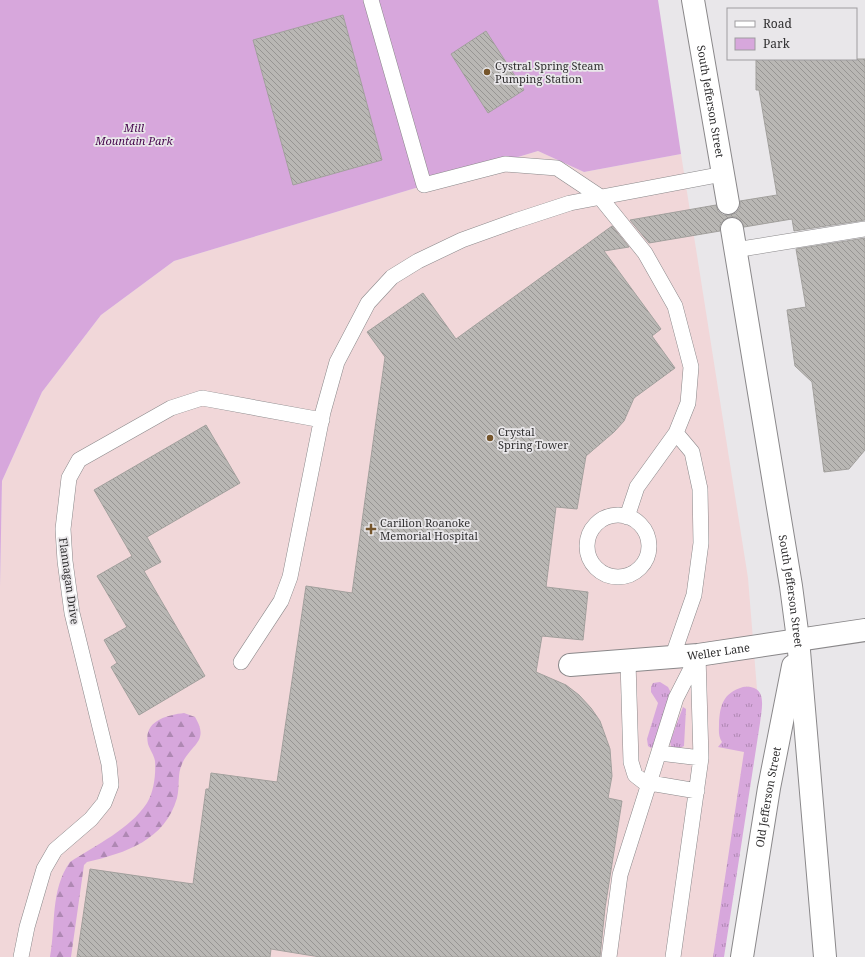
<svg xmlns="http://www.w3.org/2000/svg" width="865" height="957" font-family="'Noto Serif',serif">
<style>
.medical{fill:#f1d7d9}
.grass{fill:url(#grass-tufts)}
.forest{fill:url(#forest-firs)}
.park{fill:#d7a7dc}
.building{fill:url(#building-back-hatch);stroke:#a2a09d}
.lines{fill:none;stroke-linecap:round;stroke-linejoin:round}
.lane-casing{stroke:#8a888a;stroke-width:16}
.street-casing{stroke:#8a888a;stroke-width:24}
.secondary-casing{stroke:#8a888a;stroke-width:24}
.lane{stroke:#fff;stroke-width:15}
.street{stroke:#fff;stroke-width:22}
.secondary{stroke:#fff;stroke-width:22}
.poi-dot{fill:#75552b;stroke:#e9e7ea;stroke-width:1.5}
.labels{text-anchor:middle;stroke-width:3.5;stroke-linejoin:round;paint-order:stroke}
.poi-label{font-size:11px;fill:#302f30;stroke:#e9e7ea;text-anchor:start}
.street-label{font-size:11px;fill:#302f30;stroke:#e9e7ea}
.park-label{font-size:11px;font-style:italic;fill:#45054c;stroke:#e9e7ea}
</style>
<defs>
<pattern id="grass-tufts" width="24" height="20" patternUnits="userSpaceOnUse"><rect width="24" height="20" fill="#d7a7dc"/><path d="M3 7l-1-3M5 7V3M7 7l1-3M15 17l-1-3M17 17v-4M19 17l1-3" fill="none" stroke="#af88b3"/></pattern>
<pattern id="forest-firs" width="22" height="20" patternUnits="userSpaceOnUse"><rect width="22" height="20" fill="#d7a7dc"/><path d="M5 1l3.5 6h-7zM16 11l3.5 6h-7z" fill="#af88b3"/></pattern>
<pattern id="building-back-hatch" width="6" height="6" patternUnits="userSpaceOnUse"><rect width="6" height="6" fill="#b9b7b4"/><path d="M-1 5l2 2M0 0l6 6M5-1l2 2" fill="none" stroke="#979593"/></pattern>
</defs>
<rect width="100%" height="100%" fill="#e9e7ea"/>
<path class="medical" d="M 538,151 L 584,172 L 681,154 L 748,578 L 758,702 L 714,957 L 0,957 L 0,587 L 2,481 L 42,392 L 101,315 L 174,261 Z"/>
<path class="grass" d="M 660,682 L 668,687 L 671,693 L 653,747 L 651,748 L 648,746 L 647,739 L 658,703 L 651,692 L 651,687 L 653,683 Z
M 743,687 C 768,685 762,706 760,723 L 724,957 L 713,957 L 744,752 L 718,747 L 722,742 C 718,736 719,730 719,724 C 720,705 723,693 743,687 Z
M 683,707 L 686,709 L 684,746 L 680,748 L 671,747 L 670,742 Z"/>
<path class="forest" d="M 184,713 L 195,717 C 210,742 191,744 182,764 C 177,774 180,787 177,798 C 165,840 126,853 87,862 L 84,865 L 71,957 L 50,957 C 56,925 50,890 70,862 C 96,845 130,829 147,803 C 154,792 156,774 155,761 C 154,755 150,750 148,744 C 143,721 167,715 184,713 Z"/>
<path class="park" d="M 0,0 L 658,0 L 681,154 L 584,172 L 538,151 L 174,261 L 101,315 L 42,392 L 2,481 L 0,587 Z"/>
<path class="building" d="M 343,15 L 382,160 L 293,185 L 253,40 Z
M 486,31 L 524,90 L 488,113 L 451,54 Z
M 756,59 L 865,59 L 865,220 L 794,231 L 792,219 L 744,227 L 741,221 L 736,217 L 730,217 L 724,220 L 720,225 L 720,231 L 649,243 L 630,220 L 716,205 L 718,211 L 723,215 L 730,215 L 736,213 L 740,208 L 740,201 L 777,195 L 759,90 L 756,90 Z
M 612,226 L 629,247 L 604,251 L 661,329 L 652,336 L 675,368 L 634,398 L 624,421 L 614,432 L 586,456 L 577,509 L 556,507 L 546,587 L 588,592 L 583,640 L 542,636 L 536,672 L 566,685 L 579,695 L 591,708 L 600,721 L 610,749 L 612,776 L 608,798 L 622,801 L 605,908 L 600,957 L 320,957 L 271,949 L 270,957 L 77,957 L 90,869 L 193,884 L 206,789 L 209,789 L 211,773 L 277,782 L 306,586 L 352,593 L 385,357 L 367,332 L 423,293 L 456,339 Z
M 865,238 L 865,450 L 849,469 L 824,472 L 812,382 L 795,366 L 787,310 L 806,307 L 796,249 Z
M 206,425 L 240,483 L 147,537 L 161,562 L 144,571 L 205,676 L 139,715 L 111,667 L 117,663 L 104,640 L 127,627 L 97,576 L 132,556 L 94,490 Z"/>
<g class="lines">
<g class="lane-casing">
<path id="lane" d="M 371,0 L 424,185 L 505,164 L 557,168 L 599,196 L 645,253 L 675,306 L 691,367 L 688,403 L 676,433 L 637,487 L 627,517
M 735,250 L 865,229
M587 546a31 31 0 1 1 62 0a31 31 0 1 1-62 0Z
M 672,658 L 694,595 L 701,543 L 700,489 L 692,452 L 676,433
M 241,662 L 281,601 L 290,577 L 323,412 L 337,362 L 368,303 L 392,277 L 418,261 L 462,240 L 515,221 L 570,203 L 723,174
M 628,662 L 631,762 L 635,775 L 644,782 L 697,791
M 659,753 L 701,758
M 21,957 L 27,927 L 44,869 L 55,850 L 91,819 L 104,803 L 111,785 L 109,764 L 72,613 L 65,561 L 63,529 L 69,478 L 79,460 L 171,408 L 202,398 L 322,420
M 609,957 L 620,875 L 676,698 L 698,655
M 673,957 L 701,758 L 698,656"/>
</g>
<g class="street-casing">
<g id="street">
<path id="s1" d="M 570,665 L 698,655 L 865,630"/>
</g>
</g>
<g class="secondary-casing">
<g id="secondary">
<path id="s2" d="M 693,0 L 728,203"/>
<path id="s3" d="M 732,229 L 791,586 L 798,639 L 825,957"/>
<path id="s4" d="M 742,957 L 769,788 L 793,666"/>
</g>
</g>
<use href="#lane" class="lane"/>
<use href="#street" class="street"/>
<use href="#secondary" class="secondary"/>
</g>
<g class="poi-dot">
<circle cx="487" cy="72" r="4"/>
<circle cx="490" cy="438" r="4"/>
<path d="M369 523h4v4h4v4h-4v4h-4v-4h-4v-4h4z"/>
</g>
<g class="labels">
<g class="poi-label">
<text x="495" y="70">Cystral Spring Steam<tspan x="495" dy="13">Pumping Station</tspan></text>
<text x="498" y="436">Crystal<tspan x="498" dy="13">Spring Tower</tspan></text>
<text x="380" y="527">Carilion Roanoke<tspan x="380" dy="13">Memorial Hospital</tspan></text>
</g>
<g class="street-label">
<text dy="4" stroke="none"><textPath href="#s2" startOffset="103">South Jefferson Street</textPath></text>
<text transform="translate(69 581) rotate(82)" y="4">Flannagan Drive</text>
<text dy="4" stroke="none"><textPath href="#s3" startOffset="367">South Jefferson Street</textPath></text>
<text dy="4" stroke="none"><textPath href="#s1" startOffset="149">Weller Lane</textPath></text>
<text dy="4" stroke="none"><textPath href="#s4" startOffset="162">Old Jefferson Street</textPath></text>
</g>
<g class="park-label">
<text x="134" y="132">Mill<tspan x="134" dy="13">Mountain Park</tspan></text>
</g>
</g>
<rect x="727" y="8" width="130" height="52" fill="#e9e7ea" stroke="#9f9da0"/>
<rect x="735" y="21" width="20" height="6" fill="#ffffff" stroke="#9f9da0"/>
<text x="763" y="28" font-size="12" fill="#302f30">Road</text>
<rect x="735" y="38" width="20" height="12" fill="#d7a7dc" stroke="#9f9da0"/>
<text x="763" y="48" font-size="12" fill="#302f30">Park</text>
</svg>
